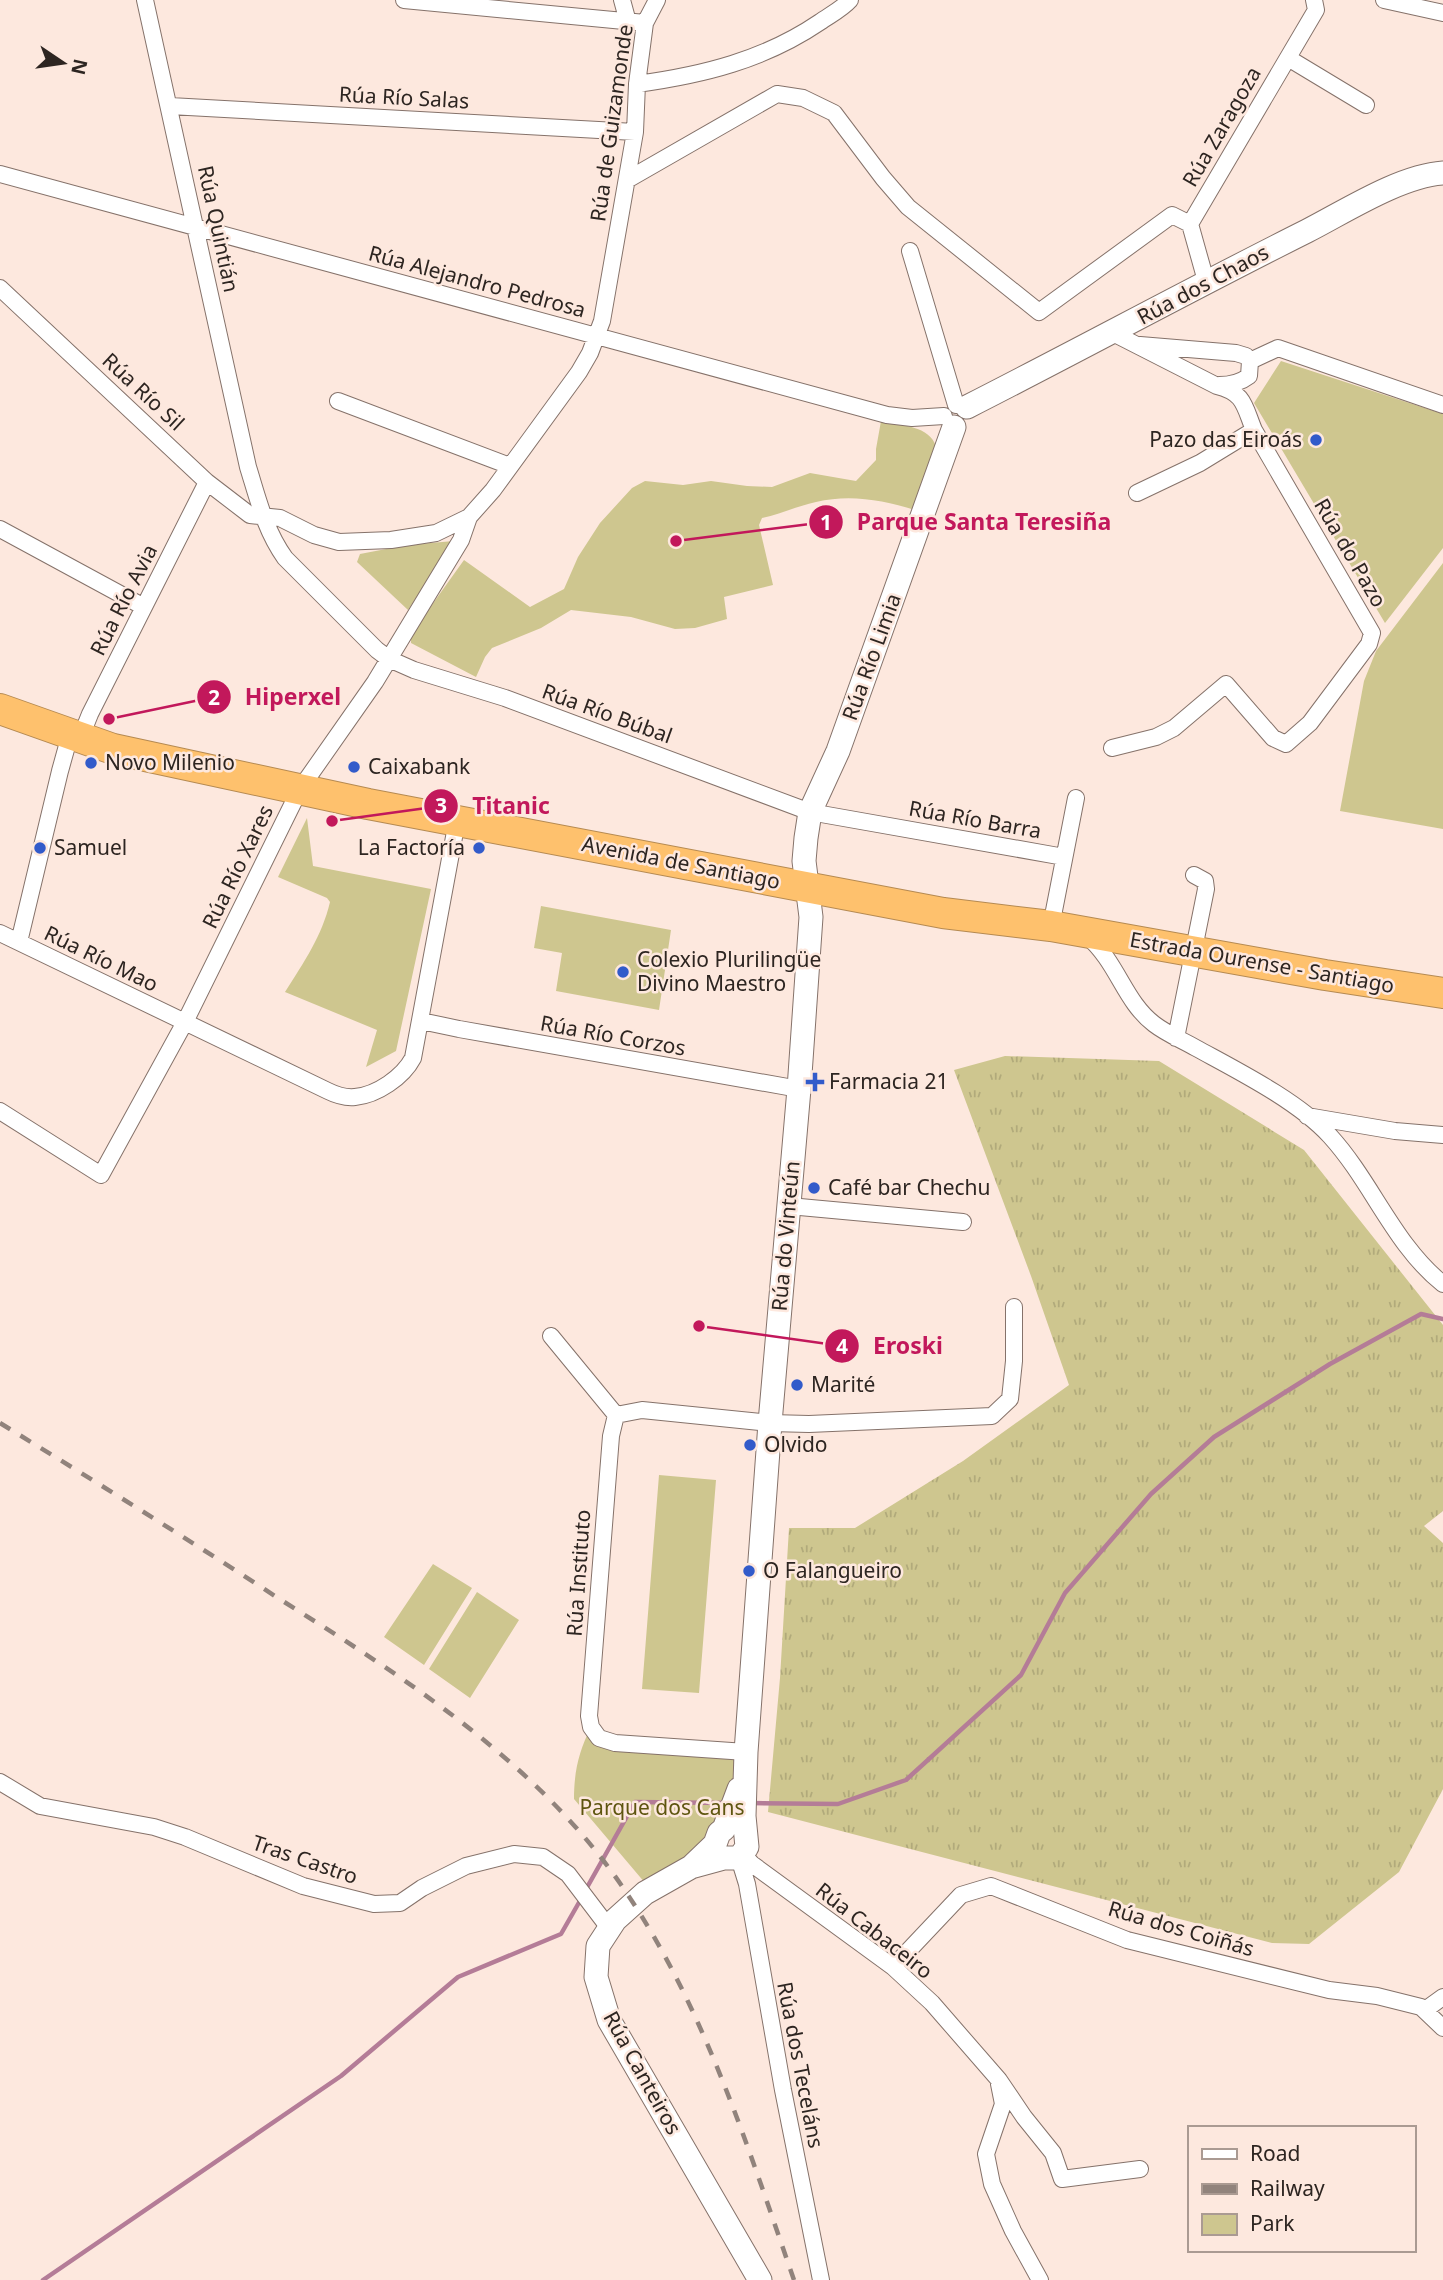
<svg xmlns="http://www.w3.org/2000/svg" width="1443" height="2280" font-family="'Noto Sans',sans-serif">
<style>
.grass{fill:url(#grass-tufts)}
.green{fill:#cec68f}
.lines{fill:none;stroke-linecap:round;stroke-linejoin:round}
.stream{stroke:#b47c97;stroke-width:4.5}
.street-casing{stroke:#85726a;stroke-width:18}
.secondary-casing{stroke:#85726a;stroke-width:25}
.highway-casing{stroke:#b58a52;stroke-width:32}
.street{stroke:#fff;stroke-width:16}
.secondary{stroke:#fff;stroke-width:23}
.highway{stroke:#fec16d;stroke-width:30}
.rail{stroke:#91837c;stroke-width:4.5;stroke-dasharray:12 12;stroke-linecap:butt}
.poi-dot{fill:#325bca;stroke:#fde8de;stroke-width:2.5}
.labels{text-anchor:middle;stroke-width:5;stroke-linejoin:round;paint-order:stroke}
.street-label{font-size:21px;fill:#2d2521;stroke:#fde8de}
.poi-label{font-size:21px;fill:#2d2521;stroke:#fde8de;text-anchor:start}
.park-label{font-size:21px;fill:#5e550f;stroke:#fde8de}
.leader{fill:none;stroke:#c2185b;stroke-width:2.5}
.callout-dot{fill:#c2185b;stroke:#fde8de;stroke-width:2.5}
.mark-label{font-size:21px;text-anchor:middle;font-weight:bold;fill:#fff}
.callout-label{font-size:23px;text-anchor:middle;font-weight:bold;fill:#c2185b;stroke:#fde8de;stroke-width:5;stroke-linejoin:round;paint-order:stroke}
</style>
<defs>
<pattern id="grass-tufts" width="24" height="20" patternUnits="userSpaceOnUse" patternTransform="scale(1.75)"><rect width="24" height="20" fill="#cec68f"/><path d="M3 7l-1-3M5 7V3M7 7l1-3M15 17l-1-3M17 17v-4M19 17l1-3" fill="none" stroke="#b1aa7b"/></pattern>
</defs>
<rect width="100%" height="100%" fill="#fde8de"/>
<path class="grass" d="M 1005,1056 L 1159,1061 L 1304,1150 L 1443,1325 L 1443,1511 L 1424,1526 L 1443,1543 L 1443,1789 L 1399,1872 L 1309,1944 L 1272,1943 L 768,1812 L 780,1678 L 789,1528 L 855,1528 L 963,1461 L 1069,1385 L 1031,1276 L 954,1070 Z"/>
<path class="green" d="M 1281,361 L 1443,414 L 1443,548 L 1385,623 L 1254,403 Z
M 881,421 C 900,425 931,426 936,447 L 915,510 C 882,500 850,494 816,502 C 797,506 781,514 762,518 L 759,525 L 773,585 L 724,597 L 727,619 L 695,628 L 675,629 L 631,617 L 571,610 L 541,628 L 492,648 L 485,657 L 476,677 L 411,643 L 411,634 L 464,560 L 530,607 L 564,589 L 578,557 L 600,523 L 632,488 L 645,481 L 683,485 L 711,481 L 747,486 L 772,487 L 810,473 L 856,481 L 876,460 L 876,449 Z
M 454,541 L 408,610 L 357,562 L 360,554 L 407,545 Z
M 1443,563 L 1443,829 L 1340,811 L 1364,681 L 1376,651 Z
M 307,818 L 313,866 L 431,889 L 396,1051 L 366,1067 L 377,1030 L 285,992 C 304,962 322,936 330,902 L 327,898 L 278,877 Z
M 541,906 L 671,930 L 659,1010 L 556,991 L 562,953 L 534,948 Z
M 659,1475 L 716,1480 L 699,1693 L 642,1689 Z
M 433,1564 L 472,1588 L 424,1665 L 384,1637 Z
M 477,1592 L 519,1620 L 470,1698 L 429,1669 Z
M 591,1727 L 599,1738 L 746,1752 L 730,1814 L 651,1890 L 574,1799 C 574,1771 579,1751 591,1727 Z"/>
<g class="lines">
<path class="stream" d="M 750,1803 L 838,1804 L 906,1780 L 1021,1675 L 1065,1593 L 1151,1494 L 1214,1437 L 1330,1364 L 1421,1314 L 1443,1319
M 585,1891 L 635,1802 L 727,1803
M 43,2280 L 341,2076 L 458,1977 L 561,1934 L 581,1899"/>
<g class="street-casing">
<path id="street" d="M 145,0 L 248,467 C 258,499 265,530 285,558 L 377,650 L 389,659 L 414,670 L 505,698 L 810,812 L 1064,857
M 404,0 L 645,23
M 622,0 L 628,22
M 1384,0 L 1443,13
M 1288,58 L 1366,105
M 637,84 C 703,75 764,60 820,22 C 830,15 842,9 850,0
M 170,106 L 635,132
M 0,174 L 887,415 L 912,418 L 944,416
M 627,180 L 777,94 L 803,98 L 834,113 L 883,178 L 908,207 L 1039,312 L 1172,215 L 1190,224
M 910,251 L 956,405
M 1206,281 L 1190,224 L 1316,10 L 1314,0
M 0,288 L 207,482 L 250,515 L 280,518 L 314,535 L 339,542 L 391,540 L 436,533 L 469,517 L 493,490 L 579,372 L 590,353 L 602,321 L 635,132 L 637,84 L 645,23 L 657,0
M 1140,345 L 1236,353 L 1246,356 L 1250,361
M 1250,361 L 1278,348 L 1443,405
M 1219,385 C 1230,385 1240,383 1249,376 L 1250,361
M 338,401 L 510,466
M 1137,493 L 1200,463 L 1254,430
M 0,529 L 144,607
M 80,739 L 90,714 L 207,482
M 1112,748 L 1156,737 L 1174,728 L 1226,684 L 1273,738 L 1286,744 L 1310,723 L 1369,644 L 1372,633 L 1254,430 C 1244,406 1245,393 1217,386 L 1113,333
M 1051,926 L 1076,798
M 0,933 L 328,1091 C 336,1095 345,1098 355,1097 C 377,1095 403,1077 413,1058 L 457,821
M 1087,936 C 1118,963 1124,1001 1154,1024 C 1167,1034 1182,1040 1196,1048 C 1238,1071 1298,1101 1330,1136 C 1372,1182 1394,1245 1443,1284
M 19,942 L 60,771 L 70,735
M 421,1021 L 459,1029 L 799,1089
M 1176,1038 L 1206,889 L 1205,881 L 1194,875
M 0,1111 L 101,1175 L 185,1022 L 300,789 L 375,682 L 461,540 L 469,517
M 1307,1116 L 1395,1131 L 1443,1135
M 789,1206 L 963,1222
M 551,1336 L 616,1415
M 746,1752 L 615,1743 L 599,1738 L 591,1727 L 589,1716 L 611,1436 L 616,1415 L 642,1410 L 770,1423 L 809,1424 L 992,1416 L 1010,1399 L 1014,1361 L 1014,1307
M 0,1782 L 40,1806 L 154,1827 L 185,1837 L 303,1886 L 374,1904 L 400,1903 L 422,1888 L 466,1866 L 514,1854 L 543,1857 L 568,1874 L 609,1928
M 743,1854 L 752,1864 L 893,1967 L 932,2003 L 999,2080 L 1024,2117 L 1053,2153 L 1062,2179 L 1140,2169
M 739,1858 L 747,1884 L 783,2090 L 821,2280
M 893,1967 L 961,1895 L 991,1886 L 1127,1940 L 1329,1990 L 1377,1996 L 1421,2007 L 1443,2028
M 1425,2010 L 1443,1997
M 999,2084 L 1003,2104 L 986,2154 L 992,2184 L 1013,2231 L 1040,2280"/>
</g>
<g class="secondary-casing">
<path id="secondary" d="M 967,407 C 1081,349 1193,288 1307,231 C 1346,211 1400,176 1443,173
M 739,1789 L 724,1829 L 719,1833 L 715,1844 L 691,1867 L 645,1893 L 615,1920 L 598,1946 L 596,1977 L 609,2020 L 760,2280
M 691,1867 L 724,1858 L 739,1858 L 747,1847 L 744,1816 L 746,1752 L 770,1423 L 799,1089 L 811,917 L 804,861 L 806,838 L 810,812 L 838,751 L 954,427"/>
</g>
<g class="highway-casing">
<path id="highway" d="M 0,709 L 113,749 L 368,804 L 943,913 L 1051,926 L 1325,975 L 1443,993"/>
</g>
<use href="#street" class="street"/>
<use href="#secondary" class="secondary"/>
<use href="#highway" class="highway"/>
<path class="rail" d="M 0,1423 C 93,1480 186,1538 278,1598 C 408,1680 542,1765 628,1895 C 706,2012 748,2148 794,2280"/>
</g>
<g class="poi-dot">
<circle cx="1316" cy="440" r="7"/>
<circle cx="91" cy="763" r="7"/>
<circle cx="354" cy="767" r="7"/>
<circle cx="40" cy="848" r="7"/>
<circle cx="479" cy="848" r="7"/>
<circle cx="623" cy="972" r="7"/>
<path d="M811.5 1071.5h7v7h7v7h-7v7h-7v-7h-7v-7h7z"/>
<circle cx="814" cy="1188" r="7"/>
<circle cx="797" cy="1385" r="7"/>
<circle cx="750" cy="1445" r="7"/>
<circle cx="749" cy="1571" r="7"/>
</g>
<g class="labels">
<g class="street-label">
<text transform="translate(404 98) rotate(3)" y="7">Rúa Río Salas</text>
<text transform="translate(612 123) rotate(-82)" y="7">Rúa de Guizamonde</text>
<text transform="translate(1222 127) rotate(-60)" y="7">Rúa Zaragoza</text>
<text transform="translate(218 229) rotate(78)" y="7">Rúa Quintián</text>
<text transform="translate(477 282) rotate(15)" y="7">Rúa Alejandro Pedrosa</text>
<text transform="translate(1203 285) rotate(-28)" y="7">Rúa dos Chaos</text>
<text transform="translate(143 392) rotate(43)" y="7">Rúa Río Sil</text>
<text transform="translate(1350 553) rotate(60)" y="7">Rúa do Pazo</text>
<text transform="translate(124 600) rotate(-63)" y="7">Rúa Río Avia</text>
<text transform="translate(872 657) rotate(-70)" y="7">Rúa Río Limia</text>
<text transform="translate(607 714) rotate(20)" y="7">Rúa Río Búbal</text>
<text transform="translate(975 820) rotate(10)" y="7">Rúa Río Barra</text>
<text transform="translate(681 863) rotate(11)" y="7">Avenida de Santiago</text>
<text transform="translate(238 867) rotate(-64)" y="7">Rúa Río Xares</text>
<text transform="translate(101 959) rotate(26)" y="7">Rúa Río Mao</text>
<text transform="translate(1262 963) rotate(10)" y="7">Estrada Ourense - Santiago</text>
<text transform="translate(613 1036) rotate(10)" y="7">Rúa Río Corzos</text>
<text transform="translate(786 1236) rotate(-85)" y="7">Rúa do Vinteún</text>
<text transform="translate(579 1573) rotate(-86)" y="7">Rúa Instituto</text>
<text transform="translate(305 1860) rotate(19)" y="7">Tras Castro</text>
<text transform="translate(1181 1929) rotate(16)" y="7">Rúa dos Coiñás</text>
<text transform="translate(874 1931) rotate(38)" y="7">Rúa Cabaceiro</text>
<text transform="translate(800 2065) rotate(79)" y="7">Rúa dos Teceláns</text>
<text transform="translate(642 2073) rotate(61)" y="7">Rúa Canteiros</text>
</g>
<g class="poi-label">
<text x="1302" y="447" text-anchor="end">Pazo das Eiroás</text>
<text x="105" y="770">Novo Milenio</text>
<text x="368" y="774">Caixabank</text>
<text x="54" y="855">Samuel</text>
<text x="465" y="855" text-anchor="end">La Factoría</text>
<text x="637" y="967">Colexio Plurilingüe<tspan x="637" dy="24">Divino Maestro</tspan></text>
<text x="829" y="1089">Farmacia 21</text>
<text x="828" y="1195">Café bar Chechu</text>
<text x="811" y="1392">Marité</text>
<text x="764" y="1452">Olvido</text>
<text x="763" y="1578">O Falangueiro</text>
</g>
<g class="park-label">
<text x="662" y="1815">Parque dos Cans</text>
</g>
</g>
<path class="leader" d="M676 541L826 522M109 719L214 697M332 821L441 806M699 1326L842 1346"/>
<g class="callout-dot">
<circle cx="676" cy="541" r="7"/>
<circle cx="109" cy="719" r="7"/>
<circle cx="332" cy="821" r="7"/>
<circle cx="699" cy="1326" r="7"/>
<circle cx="826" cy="522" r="18"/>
<circle cx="214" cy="697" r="18"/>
<circle cx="441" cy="806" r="18"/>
<circle cx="842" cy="1346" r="18"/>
</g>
<g class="mark-label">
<text x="826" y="530">1</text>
<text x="214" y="705">2</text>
<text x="441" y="813">3</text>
<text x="842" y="1354">4</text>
</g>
<g class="callout-label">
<text x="984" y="530">Parque Santa Teresiña</text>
<text x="293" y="705">Hiperxel</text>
<text x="511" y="814">Titanic</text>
<text x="908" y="1354">Eroski</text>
</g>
<rect x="1188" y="2126" width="228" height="126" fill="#fde8de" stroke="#aa9a92" stroke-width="2"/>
<rect x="1202" y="2149" width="35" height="10" fill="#ffffff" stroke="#aa9a92" stroke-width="2"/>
<text x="1250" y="2161" font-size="21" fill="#2d2521">Road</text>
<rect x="1202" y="2184" width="35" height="10" fill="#91837c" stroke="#aa9a92" stroke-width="2"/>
<text x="1250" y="2196" font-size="21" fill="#2d2521">Railway</text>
<rect x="1202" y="2214" width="35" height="21" fill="#cec68f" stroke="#aa9a92" stroke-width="2"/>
<text x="1250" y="2231" font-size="21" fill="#2d2521">Park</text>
<g transform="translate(63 63) rotate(103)" stroke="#fde8de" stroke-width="5" paint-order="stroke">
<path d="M0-5L12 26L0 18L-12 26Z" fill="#2d2521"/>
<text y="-10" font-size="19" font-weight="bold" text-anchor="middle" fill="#2d2521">N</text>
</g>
</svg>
